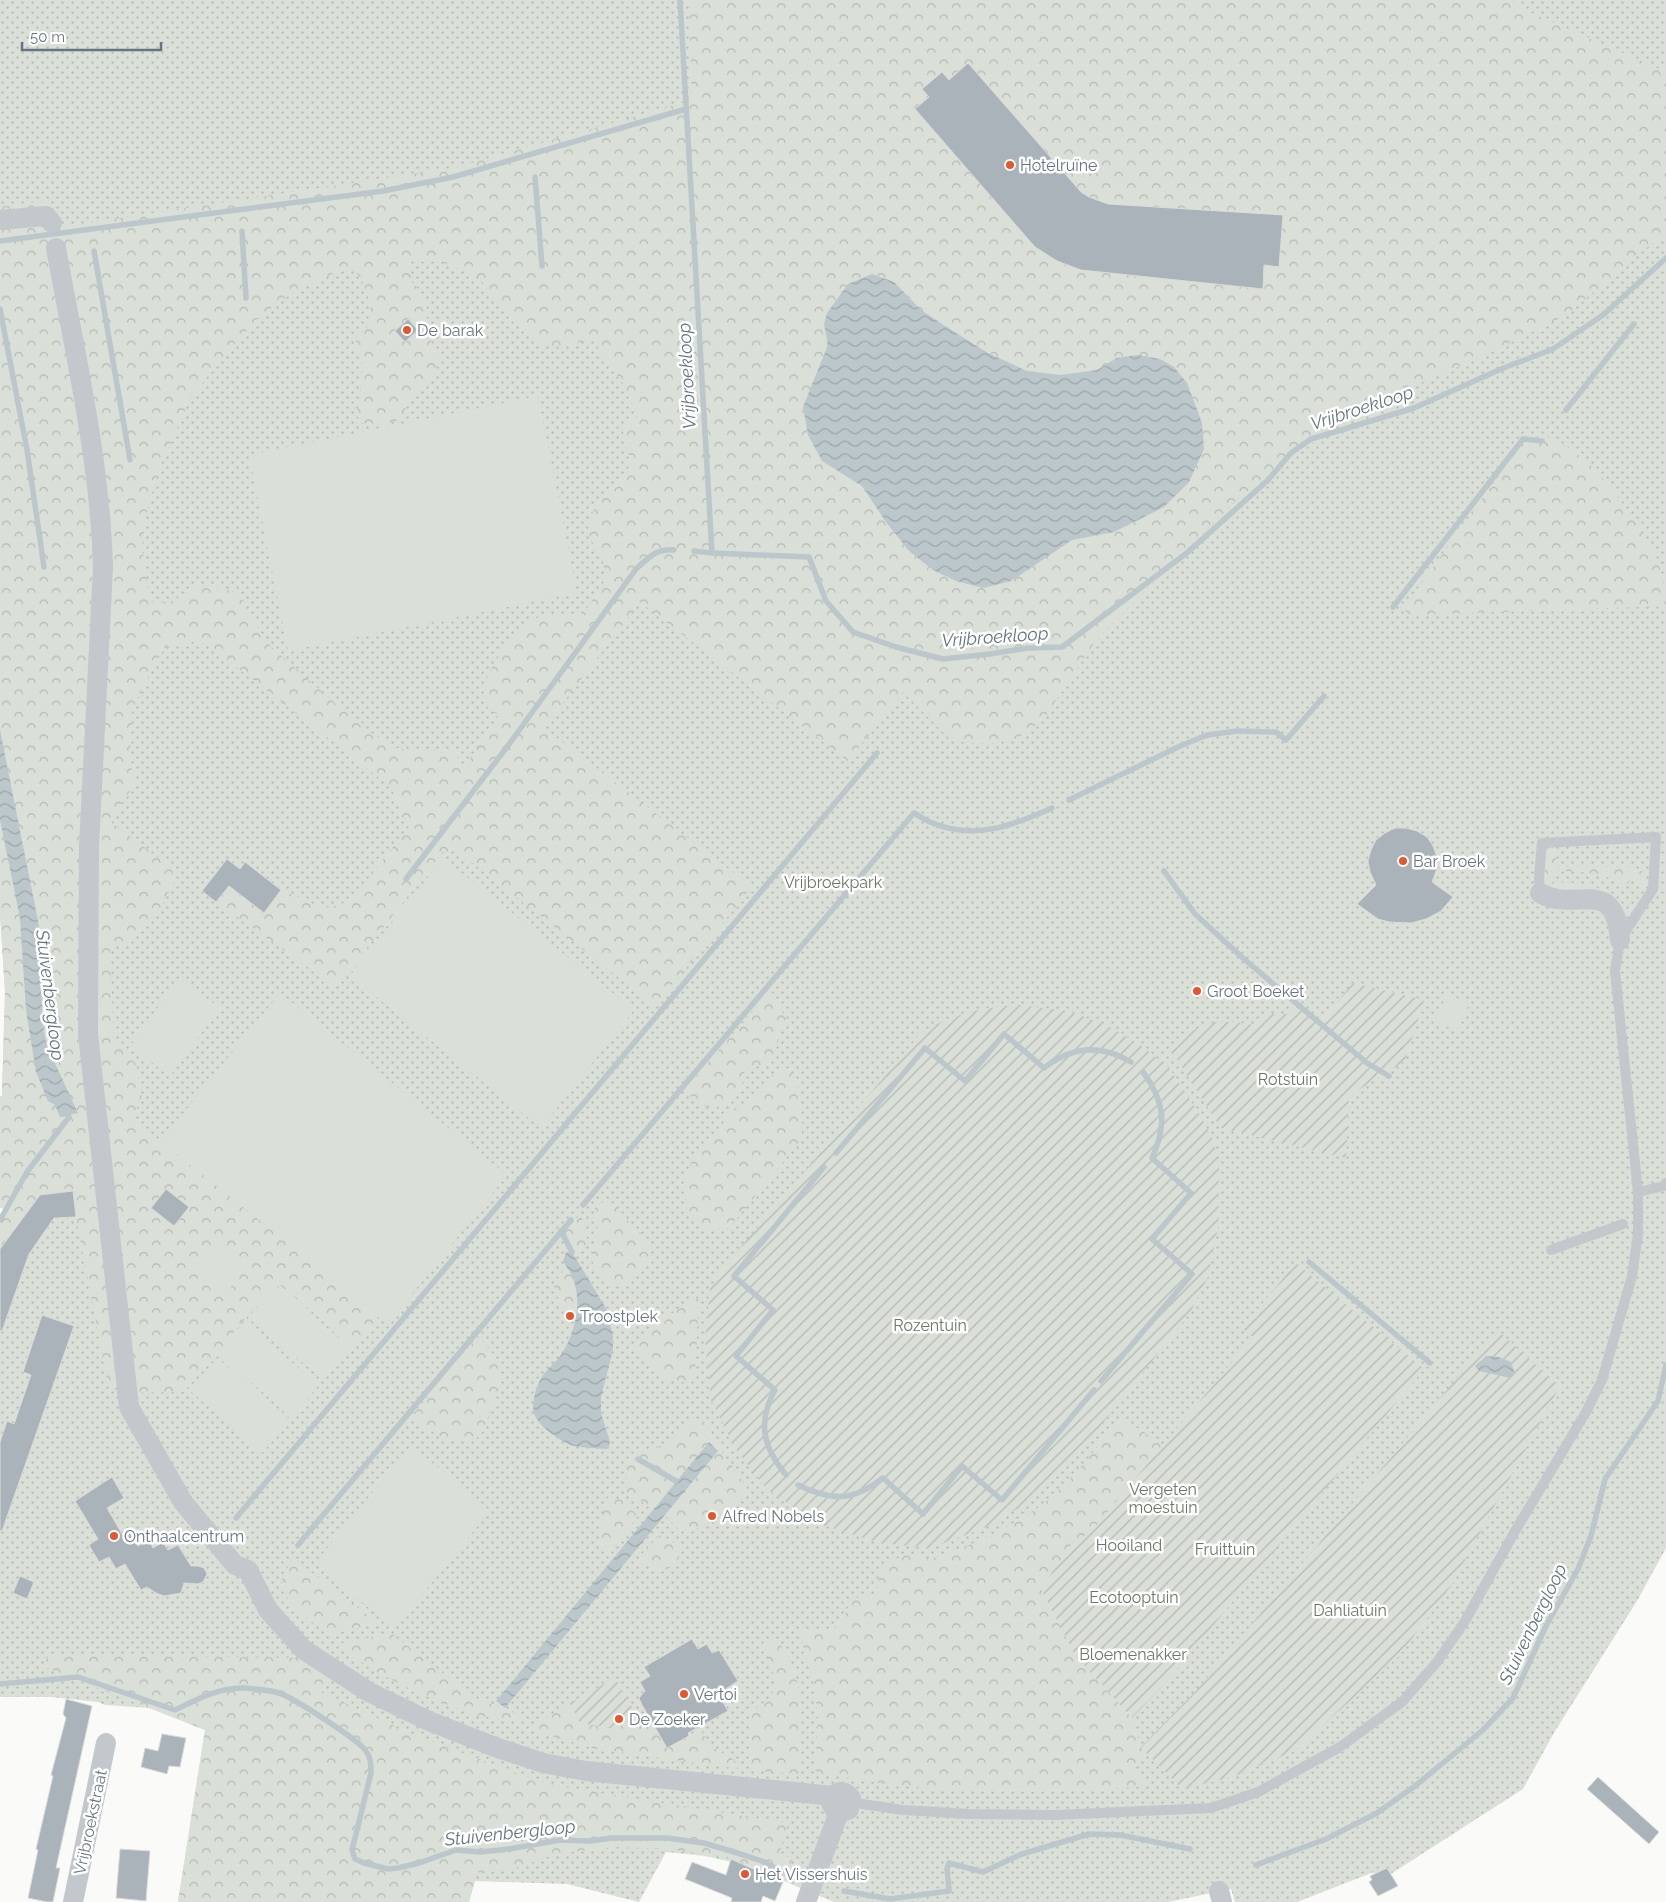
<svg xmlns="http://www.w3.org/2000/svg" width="1666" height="1902" font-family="Raleway,sans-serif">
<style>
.grass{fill:url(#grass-dots)}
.forest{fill:url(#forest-crowns);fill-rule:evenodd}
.garden{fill:url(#garden-furrows)}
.pitch{fill:#dadfd7}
.water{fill:url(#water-waves)}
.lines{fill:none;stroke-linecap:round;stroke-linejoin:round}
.stream{stroke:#bbc7cb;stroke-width:5.5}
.building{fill:#aab3b9;stroke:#dcdcda}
.service{stroke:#c3c8cc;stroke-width:10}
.minor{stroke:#c3c8cc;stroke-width:20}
.poi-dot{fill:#e4572e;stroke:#fff;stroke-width:2}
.labels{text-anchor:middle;stroke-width:5;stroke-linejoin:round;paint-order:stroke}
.poi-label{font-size:16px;fill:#657683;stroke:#fff;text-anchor:start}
.park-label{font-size:16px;fill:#687a64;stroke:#fff}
.street-label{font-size:16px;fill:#657683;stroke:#fff}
.water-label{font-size:18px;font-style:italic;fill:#60757c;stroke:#fff}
</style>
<defs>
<pattern id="grass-dots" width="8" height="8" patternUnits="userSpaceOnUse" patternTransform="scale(1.25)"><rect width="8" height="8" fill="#dadfd7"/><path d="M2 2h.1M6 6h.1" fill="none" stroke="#b4b9b4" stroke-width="1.8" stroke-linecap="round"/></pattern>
<pattern id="forest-crowns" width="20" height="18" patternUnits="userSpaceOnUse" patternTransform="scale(1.25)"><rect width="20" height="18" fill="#dadfd7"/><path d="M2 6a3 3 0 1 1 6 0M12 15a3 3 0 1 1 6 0" fill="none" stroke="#b4b9b4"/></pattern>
<pattern id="garden-furrows" width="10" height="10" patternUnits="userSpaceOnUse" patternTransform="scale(1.25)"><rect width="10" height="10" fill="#dadfd7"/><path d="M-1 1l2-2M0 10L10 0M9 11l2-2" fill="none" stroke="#b4b9b4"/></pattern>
<pattern id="water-waves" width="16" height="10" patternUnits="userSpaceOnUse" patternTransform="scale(1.25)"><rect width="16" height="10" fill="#bbc7cb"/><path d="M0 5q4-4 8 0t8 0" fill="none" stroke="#9ca6aa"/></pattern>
</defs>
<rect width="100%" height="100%" fill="#fafaf8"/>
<path class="grass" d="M 0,0 L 1666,0 L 1666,1548 L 1637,1601 L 1555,1731 L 1523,1789 L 1372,1886 L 1374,1872 L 1297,1902 L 1235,1902 L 1231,1889 L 1168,1902 L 834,1902 L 746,1865 L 705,1856 L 666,1852 L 639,1902 L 567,1884 L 475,1881 L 469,1902 L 178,1902 L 205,1730 L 150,1708 L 105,1705 L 98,1702 L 51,1697 L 0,1697 L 0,1219 L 7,1209 L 0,1208 L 0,1096 L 2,1096 L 5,992 L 0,916 Z"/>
<path class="forest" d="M 689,0 L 1510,0 L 1525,10 L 1666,72 L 1666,234 L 1645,249 L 1566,315 L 1488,354 L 1356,411 L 1237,499 L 1097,639 L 1043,720 L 1017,739 L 989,744 L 962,742 L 949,738 L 903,692 L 848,761 L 640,602 L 544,728 L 752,887 L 655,1006 L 452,847 L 446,853 L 443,852 L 336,987 L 216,902 L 229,886 L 263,913 L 281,890 L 313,904 L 330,908 L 351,900 L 412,823 L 399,815 C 399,802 395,793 386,783 L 212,648 C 196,639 192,642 175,646 L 169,643 L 155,663 L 132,710 L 130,756 L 131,768 L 135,774 L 134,785 L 110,821 L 178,873 L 161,907 L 128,943 L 110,949 L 114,1040 L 136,1064 L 142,1099 L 130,1120 L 161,1141 L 379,1316 L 355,1347 L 276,1282 L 184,1392 L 121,1393 L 108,1386 L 76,1217 L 73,1191 L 40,1195 L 0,1249 L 0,1219 L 7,1209 L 0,1208 L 0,1096 L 2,1096 L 5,992 L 0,909 L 0,207 L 43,201 L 56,211 L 60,227 L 458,167 L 692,100 ZM 408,261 L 442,262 L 478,277 L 514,322 L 541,345 L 561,347 L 592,339 L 624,385 L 638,417 L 626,423 L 622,429 L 630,459 L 628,470 L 618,482 L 602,495 L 593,511 L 588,529 L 591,540 L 602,558 L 606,578 L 583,615 C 571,615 543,614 533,619 C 519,625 488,667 486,683 C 485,691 487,701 488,709 L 499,715 L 463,769 L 456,753 L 449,749 L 418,751 L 391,747 L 359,724 L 271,647 L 249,614 L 241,595 L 220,587 L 193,585 C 175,601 175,604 150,602 L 142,546 L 147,512 L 159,469 L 190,399 L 226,353 L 259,317 L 291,294 L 338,271 L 353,269 L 361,278 L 371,305 L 367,328 L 357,336 L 355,349 L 363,365 L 357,416 L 362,423 L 378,425 L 397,421 L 412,399 L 436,372 L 439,355 L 425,330 L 428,314 L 423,295 L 412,282 ZM 894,282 L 921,310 L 988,353 L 1027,371 L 1061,375 L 1097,370 L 1117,358 L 1187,383 L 1202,423 L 1204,449 L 1138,518 L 1114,532 L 1072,540 L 1038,563 L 933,570 L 909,551 L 886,522 L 862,486 L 822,460 L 808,435 L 803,407 L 828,345 Z
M 1544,436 C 1585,449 1617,493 1639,528 C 1644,536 1652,545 1655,554 C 1661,570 1666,589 1666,606 L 1411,615 L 1403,609 L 1508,463 L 1521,442 Z
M 1551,851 L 1558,852 L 1553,867 L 1630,867 L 1647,874 L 1644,888 L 1633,877 L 1626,886 C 1603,872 1584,872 1558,871 L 1550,889 L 1544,881 L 1546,857 Z
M 771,991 L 786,1019 L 774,1052 L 764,1064 L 745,1069 L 742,1086 L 726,1102 L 716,1108 L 704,1106 L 683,1091 Z
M 784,1066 L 793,1073 L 799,1089 L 803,1131 L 797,1145 L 729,1228 L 706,1230 L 685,1206 L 685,1180 L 694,1156 L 703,1145 L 718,1133 L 728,1114 L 735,1108 L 759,1095 L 775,1071 Z
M 607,1201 L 614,1204 L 633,1227 L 646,1237 L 651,1246 L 651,1255 L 626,1287 C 606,1288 590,1272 592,1251 C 593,1245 597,1238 598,1232 C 598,1227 595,1215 594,1209 L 600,1203 Z
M 580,1215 C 590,1229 591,1247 574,1255 L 564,1232 Z
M 568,1268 C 577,1284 579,1301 576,1319 L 567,1322 L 554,1287 L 560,1274 Z
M 699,1297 L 695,1374 L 689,1381 C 685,1382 680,1383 677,1382 C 661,1379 638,1361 634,1345 L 656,1323 Z
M 477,1337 C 519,1372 494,1395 481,1436 L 470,1440 L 448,1441 L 410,1418 Z
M 700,1419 L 706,1423 L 723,1453 L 747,1488 C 747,1501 732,1507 722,1514 L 714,1510 L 709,1513 L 710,1520 L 695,1530 L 679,1530 L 665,1515 L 717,1452 L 709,1442 L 653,1509 L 627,1492 L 627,1464 L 632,1454 C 642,1451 652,1451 660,1446 C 675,1439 684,1421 700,1419 Z
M 1120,1419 L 1127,1425 L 1140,1429 L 1162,1446 L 1091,1532 L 1072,1543 L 1075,1655 L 1132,1718 L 1141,1747 L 1147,1754 L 1131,1768 L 1148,1786 C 1039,1795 922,1796 815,1771 L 818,1720 L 815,1688 L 798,1628 C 812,1632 832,1634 842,1620 C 847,1613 847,1606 853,1599 C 858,1597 868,1597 872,1596 C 884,1591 870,1556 902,1558 L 906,1554 L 918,1555 L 929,1560 C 969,1546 1012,1529 1045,1502 C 1074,1479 1097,1447 1120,1419 Z
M 608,1497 L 622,1500 L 638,1516 L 610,1553 C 590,1548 603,1510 608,1497 Z
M 661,1534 L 678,1546 L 681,1552 C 674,1574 655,1573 639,1561 L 640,1556 Z
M 294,1559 L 378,1623 L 329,1635 C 314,1623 283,1604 282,1583 C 282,1574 289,1565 294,1559 Z
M 391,1633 L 475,1698 L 523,1716 L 516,1721 L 474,1715 L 416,1692 L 371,1669 L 337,1644 Z
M 775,1638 C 808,1675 801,1727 800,1774 L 754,1771 L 750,1757 L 751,1712 C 757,1707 765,1703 770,1697 C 781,1686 767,1656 763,1643 Z
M 49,1655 L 305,1658 L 331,1676 L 321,1692 L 414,1735 L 533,1779 L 557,1786 L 788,1823 L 779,1855 L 793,1858 L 784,1880 L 732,1858 L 668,1849 L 615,1847 L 556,1854 L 513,1869 L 484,1873 L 476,1872 L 469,1902 L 178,1902 L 205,1730 L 42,1666 Z
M 570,1703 L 581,1723 L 616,1729 L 637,1716 L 649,1717 L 667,1748 L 700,1729 C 705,1737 709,1743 715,1748 C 723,1754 737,1759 740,1768 L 723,1767 L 596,1749 L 527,1729 Z"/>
<path class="garden" d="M 1353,983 L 1424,1000 L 1405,1061 L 1349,1096 L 1346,1158 L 1221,1128 L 1171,1050 C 1180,1043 1189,1032 1199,1027 C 1215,1019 1236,1022 1253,1025 L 1261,1017 L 1273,1014 L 1287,1014 L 1297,1008 L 1319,1023 Z
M 1019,1005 L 1069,1011 L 1108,1026 L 1139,1044 L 1170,1069 L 1200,1115 L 1213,1140 L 1219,1166 L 1218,1227 L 1208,1277 L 1190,1313 L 1126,1394 L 1074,1458 L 1033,1498 L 994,1524 L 931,1548 L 880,1543 L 816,1523 L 766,1488 L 735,1448 L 711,1400 L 705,1339 L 710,1289 L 718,1274 L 922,1032 C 953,1014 984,1007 1019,1005 Z
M 1296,1263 L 1424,1369 L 1193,1650 L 1161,1688 L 1132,1718 L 1075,1655 L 1041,1589 L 1072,1543 L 1091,1532 L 1253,1337 L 1242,1328 Z
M 1497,1330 L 1560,1386 L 1451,1586 L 1399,1656 L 1295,1751 L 1232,1777 L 1182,1789 L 1141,1747 L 1196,1691 Z
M 615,1678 L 637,1716 L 616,1729 L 580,1723 L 570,1703 Z"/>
<path class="pitch" d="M 538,396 L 577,593 L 288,651 L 249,455 Z
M 443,858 L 634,1010 L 541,1128 L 350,976 Z
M 1556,882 C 1582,884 1594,882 1615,899 L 1602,908 L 1546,903 Z
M 179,978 L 220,1008 L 170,1076 L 130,1046 Z
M 280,993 L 507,1175 L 388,1324 L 161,1141 Z
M 1447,994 L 1469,1004 L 1457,1031 L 1435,1021 Z
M 218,1239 L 249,1265 L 225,1294 L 194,1268 Z
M 275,1285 L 351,1348 L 324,1380 L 248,1318 Z
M 244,1322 L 319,1385 L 292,1417 L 218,1354 Z
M 217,1358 L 291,1420 L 262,1453 L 189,1390 Z
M 411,1445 L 490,1511 L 394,1629 L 315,1563 Z"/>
<path class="water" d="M 872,274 L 894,282 L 921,310 L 945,326 L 988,353 L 1027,371 L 1061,375 L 1097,370 L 1117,358 L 1137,355 L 1160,359 L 1174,367 L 1187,383 L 1202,423 L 1204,449 L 1189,482 L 1164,507 L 1114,532 L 1072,540 L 1011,581 L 983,588 L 956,581 L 933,570 L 909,551 L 886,522 L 862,486 L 822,461 L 808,435 L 803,407 L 828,345 L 824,324 L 827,313 L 848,284 Z
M 0,730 L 41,936 L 42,1020 L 47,1046 L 78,1113 L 60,1117 L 55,1105 L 48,1101 L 36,1072 L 26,1010 L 20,918 L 0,820 Z
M 566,1252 L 572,1252 L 607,1310 L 613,1336 L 613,1350 L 601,1397 L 601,1413 L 610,1442 L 608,1449 C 597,1448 585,1448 574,1446 C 562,1443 540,1427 535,1416 C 530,1405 536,1388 541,1378 C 547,1368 557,1362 563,1352 C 579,1325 585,1287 563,1262 Z
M 1486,1356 L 1499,1357 L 1511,1362 L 1514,1370 L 1514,1375 L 1510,1378 L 1479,1371 L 1475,1366 Z
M 709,1442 L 718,1451 L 505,1708 L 496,1701 Z"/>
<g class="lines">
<path class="stream" d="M 680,0 L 712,553 L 809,557 L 826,601 L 853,632 L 896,647 L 943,659 L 990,654 L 1028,648 L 1062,647 L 1188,552 L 1268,480 L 1291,453 L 1311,439 L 1414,408 L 1501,369 L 1553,349 L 1603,315 L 1666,258
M 535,177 L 542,266
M 242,231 L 246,298
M 0,241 L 383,191 L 453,177 L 686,109
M 94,251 L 130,460
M 0,309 L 27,450 L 44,567
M 1566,410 L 1634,324
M 694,551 L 712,553
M 1393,607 L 1523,439 L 1542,441
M 1069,800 L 1180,746 L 1207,735 L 1237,731 L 1276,732 L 1286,740 L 1324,696
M 1164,871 L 1195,914 L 1244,959 L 1354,1052 L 1367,1063 L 1389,1076
M 406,879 L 507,747 L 636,569 C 648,558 657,548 674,550
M 836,1153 L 925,1048 L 965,1081 L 1004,1034 L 1044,1068 C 1072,1046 1101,1044 1131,1062
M 583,1205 L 914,813 C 921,817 928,822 935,824 C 977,840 1014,825 1052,808
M 0,1220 L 27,1172 L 69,1117 L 64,1109
M 561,1231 L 572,1252
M 1309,1262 L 1430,1363
M 1101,1381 L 1192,1274 L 1152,1239 L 1191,1193 L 1152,1158 C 1167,1126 1165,1101 1143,1072
M 638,1459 L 676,1481
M 786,1475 C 763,1447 757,1422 775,1390 L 736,1356 L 773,1310 L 734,1276 L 824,1167
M 798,1485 C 832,1501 852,1502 883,1478 L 923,1514 L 962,1466 L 1002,1500 L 1094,1390
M 236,1518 L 877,753
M 298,1545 L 571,1220
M 0,1684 L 78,1677 L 175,1710 C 197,1699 220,1687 245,1688 C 255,1689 270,1690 279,1693 C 292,1697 359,1740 366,1751 C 371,1758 371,1765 371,1773 L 352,1850 L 355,1859 L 364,1863 L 388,1869 L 398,1868 L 419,1863 L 456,1850 L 481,1852 L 509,1849 L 560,1840 L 590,1841 L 612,1838 L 667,1838 L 704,1843 L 734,1852 L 762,1861 L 782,1872
M 1256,1865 L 1326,1839 L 1377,1813 L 1415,1786 L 1483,1730 L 1513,1698 L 1546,1626 L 1578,1569 L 1591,1536 L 1605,1479 L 1658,1401 L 1666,1365
M 844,1891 L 890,1899 L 949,1891 L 947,1868 L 949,1863 L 983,1872 L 1022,1854 L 1089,1834 L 1120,1835 L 1190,1849"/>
</g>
<path class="building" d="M 968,63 L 1081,192 L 1089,197 L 1108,204 L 1283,215 L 1279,267 L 1264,265 L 1263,289 L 1081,270 L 1057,261 L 1035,247 L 915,109 L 929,97 L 922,89 L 942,72 L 949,80 Z
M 408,319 L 418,330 L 405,342 L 395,331 Z
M 1395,828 L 1406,828 L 1417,831 L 1427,837 L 1433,846 L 1437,857 L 1437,869 L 1432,882 L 1453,897 L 1441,911 L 1426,919 L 1411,923 L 1389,922 L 1378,919 L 1357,904 L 1376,885 L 1370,872 L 1368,861 L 1371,850 L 1376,840 L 1385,833 Z
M 227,859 L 240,869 L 245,862 L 281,890 L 264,913 L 229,886 L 216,902 L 202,891 Z
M 166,1189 L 189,1207 L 174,1226 L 151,1208 Z
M 73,1191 L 76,1217 L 54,1218 L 29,1254 L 2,1331 L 0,1331 L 0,1249 L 40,1195 Z
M 42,1315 L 74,1326 L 2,1531 L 0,1531 L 0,1442 L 7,1421 L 14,1424 L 31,1375 L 23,1372 Z
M 112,1477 L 124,1498 L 107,1508 L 122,1534 L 128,1530 L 138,1546 L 149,1540 L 153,1548 L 163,1542 L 168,1550 L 178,1545 L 191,1566 L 198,1566 L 204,1568 L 207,1574 L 203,1582 L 198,1584 L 184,1583 L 181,1593 L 164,1596 L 156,1593 L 147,1587 L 141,1590 L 125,1564 L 116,1569 L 109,1557 L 99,1562 L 89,1545 L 98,1539 L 75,1501 Z
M 20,1576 L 34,1582 L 27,1599 L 13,1593 Z
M 692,1639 L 698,1649 L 707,1644 L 712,1653 L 719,1650 L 738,1681 L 727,1688 L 730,1692 L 720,1697 L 728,1711 L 688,1733 L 689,1736 L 667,1748 L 641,1703 L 639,1698 L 645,1691 L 640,1682 L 650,1676 L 644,1667 Z
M 66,1699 L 92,1706 L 56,1868 L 60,1868 L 53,1902 L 47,1902 L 28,1898 L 38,1850 L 36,1849 L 53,1776 L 51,1775 L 66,1718 L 63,1714 Z
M 162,1734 L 186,1738 L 180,1767 L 169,1766 L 167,1774 L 141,1767 L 145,1748 L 158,1751 Z
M 1598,1777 L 1659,1832 L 1649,1844 L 1587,1789 Z
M 120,1849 L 150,1851 L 146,1901 L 116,1898 Z
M 731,1859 L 783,1882 L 775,1901 L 763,1896 L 761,1902 L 731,1902 L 732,1898 L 685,1879 L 692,1862 L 726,1875 Z
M 1387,1868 L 1398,1886 L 1378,1896 L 1369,1882 L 1372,1880 L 1370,1876 Z"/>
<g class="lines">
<path class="service" d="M 1540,893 L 1539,878 L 1542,843 L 1656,837 L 1653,889 L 1620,940 L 1615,971 L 1638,1192
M 1551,1250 L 1623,1224
M 862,1804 L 903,1810 L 969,1814 L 1055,1815 L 1211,1808 L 1258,1792 L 1300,1769 L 1340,1747 L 1402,1702 L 1437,1662 L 1465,1621 L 1514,1533 L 1586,1412 L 1602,1380 L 1632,1276 L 1638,1234 L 1638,1192 L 1664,1186 L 1666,1183"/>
<path class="minor" d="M 0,220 L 46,216 L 52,223
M 56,248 C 75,354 100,460 103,567 L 89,847 L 88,1034 L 129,1407 L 183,1502 L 235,1565 L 248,1570 L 268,1610 L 304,1650 L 369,1692 L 429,1721 L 495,1747 L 543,1763 L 586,1771 L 833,1796 C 839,1790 846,1791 851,1798 L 849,1809 L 842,1812 L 835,1810 L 831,1803 L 833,1796
M 1540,893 C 1576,914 1614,873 1620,940
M 1219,1891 L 1222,1902
M 73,1902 L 106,1743
M 806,1902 L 839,1812"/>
</g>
<g class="poi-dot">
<circle cx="1010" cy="165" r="5"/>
<circle cx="407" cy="330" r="5"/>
<circle cx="1403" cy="861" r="5"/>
<circle cx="1197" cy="991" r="5"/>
<circle cx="570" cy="1316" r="5"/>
<circle cx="712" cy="1516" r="5"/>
<circle cx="114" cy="1536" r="5"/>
<circle cx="684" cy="1694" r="5"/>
<circle cx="619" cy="1719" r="5"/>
<circle cx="745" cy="1874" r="5"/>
</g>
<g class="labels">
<g class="poi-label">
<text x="1020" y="171">Hotelruïne</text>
<text x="417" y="336">De barak</text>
<text x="1413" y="867">Bar Broek</text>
<text x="1207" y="997">Groot Boeket</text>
<text x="580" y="1322">Troostplek</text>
<text x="722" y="1522">Alfred Nobels</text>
<text x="124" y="1542">Onthaalcentrum</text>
<text x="694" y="1700">Vertoi</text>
<text x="629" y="1725">De Zoeker</text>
<text x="755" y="1880">Het Vissershuis</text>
</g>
<g class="park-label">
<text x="833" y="888">Vrijbroekpark</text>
<text x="1288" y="1085">Rotstuin</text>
<text x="930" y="1331">Rozentuin</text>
<text x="1163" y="1495">Vergeten<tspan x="1163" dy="18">moestuin</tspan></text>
<text x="1129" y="1551">Hooiland</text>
<text x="1225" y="1555">Fruittuin</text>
<text x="1134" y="1603">Ecotooptuin</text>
<text x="1350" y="1616">Dahliatuin</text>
<text x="1133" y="1660">Bloemenakker</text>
</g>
<g class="street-label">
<text transform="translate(90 1822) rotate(-78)" y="6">Vrijbroekstraat</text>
</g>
<g class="water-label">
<text transform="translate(687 376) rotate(-93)" y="6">Vrijbroekloop</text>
<text transform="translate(1362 408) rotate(-18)" y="6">Vrijbroekloop</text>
<text transform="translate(995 637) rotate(-4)" y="6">Vrijbroekloop</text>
<text transform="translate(50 995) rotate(83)" y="6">Stuivenbergloop</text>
<text transform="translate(1533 1624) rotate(-64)" y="6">Stuivenbergloop</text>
<text transform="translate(510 1833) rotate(-6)" y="6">Stuivenbergloop</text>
</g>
</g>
<path d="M22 42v8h139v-8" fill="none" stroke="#657683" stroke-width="2.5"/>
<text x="30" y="42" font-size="15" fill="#657683" stroke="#ffffff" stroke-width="4" paint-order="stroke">50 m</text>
</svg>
